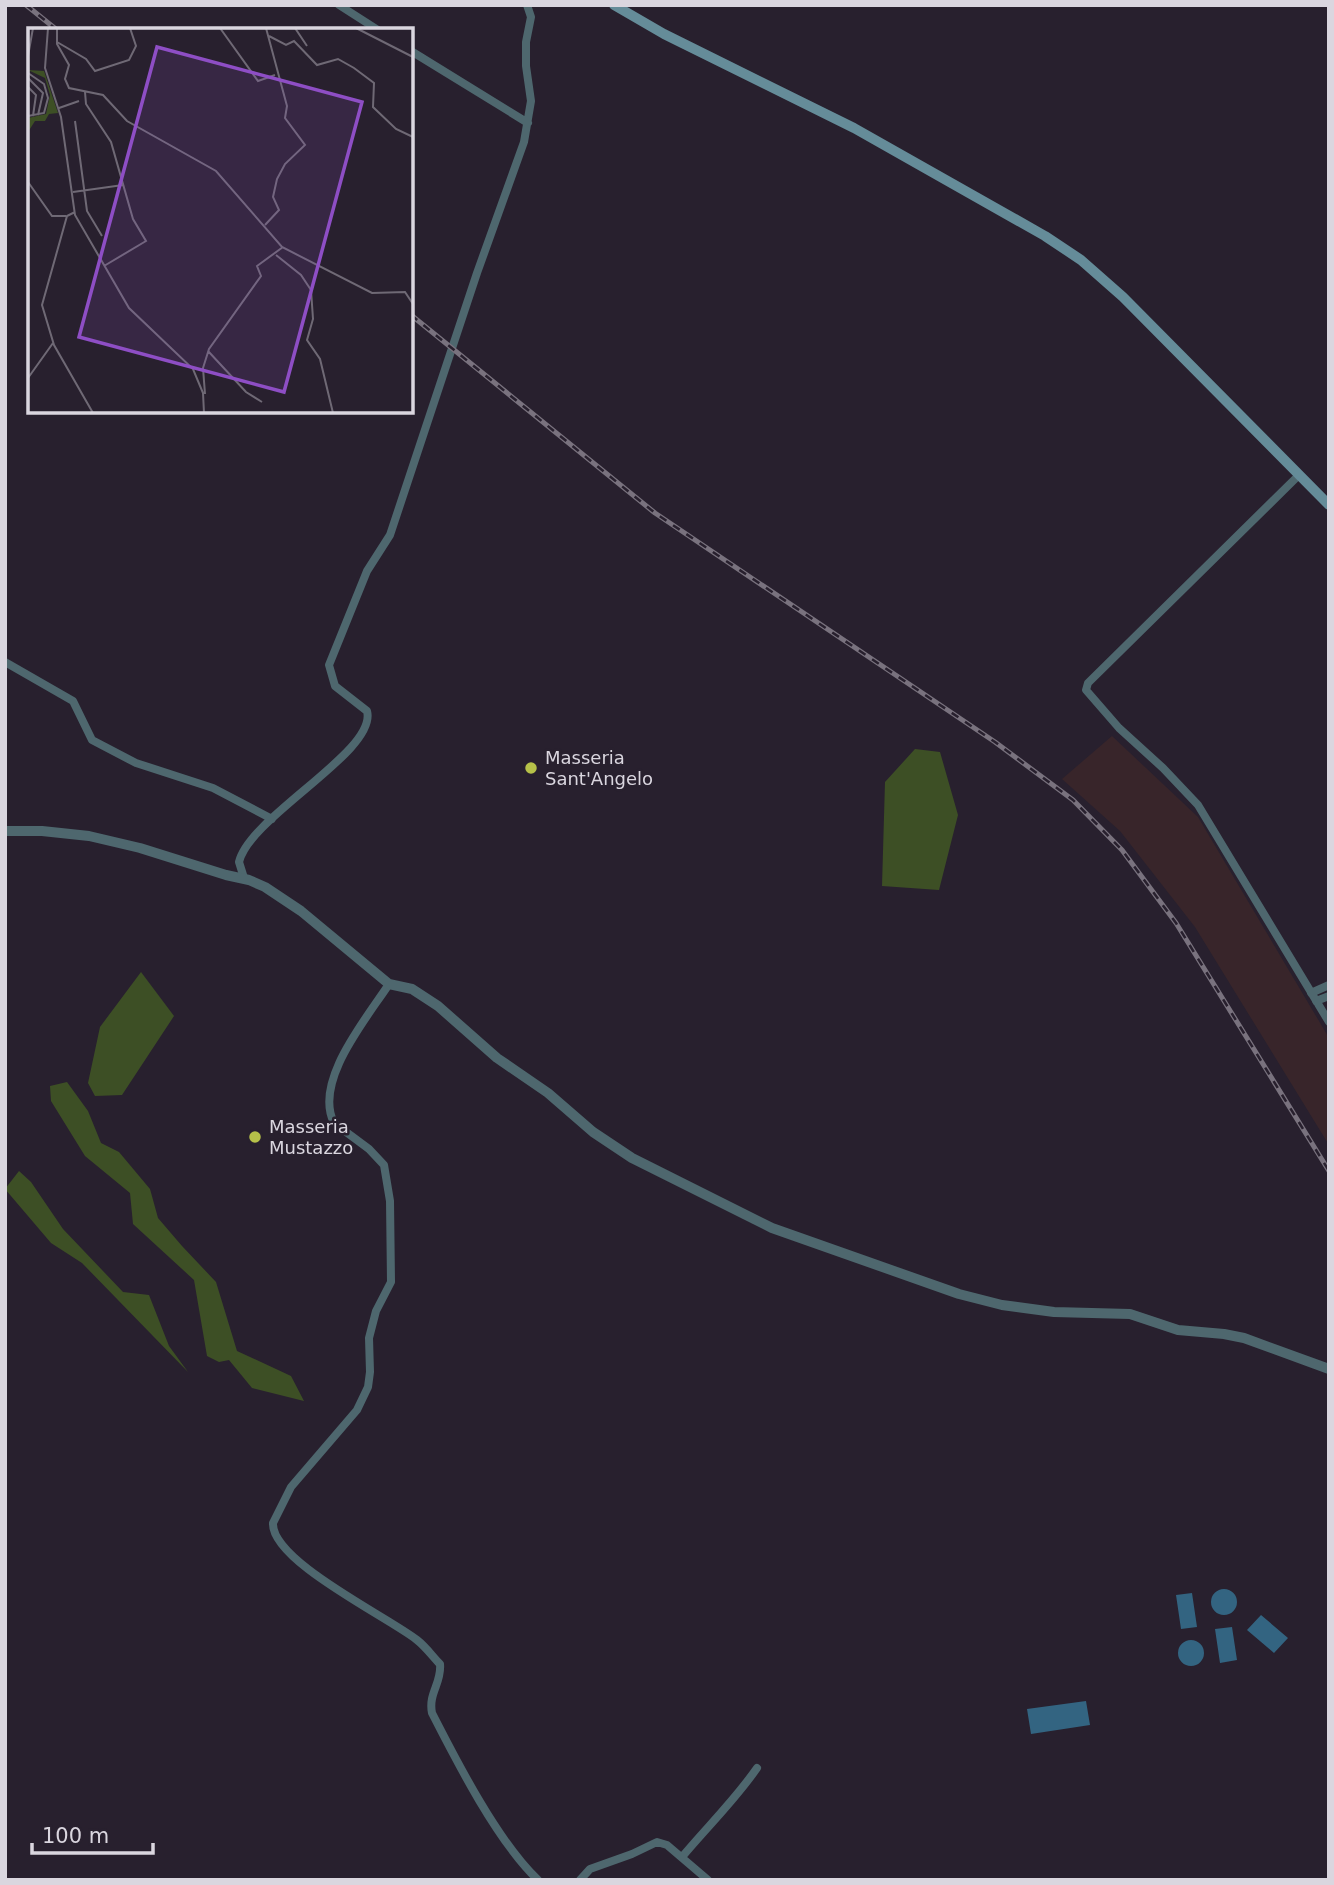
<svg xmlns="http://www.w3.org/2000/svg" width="1334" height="1885" font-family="'DejaVu Sans',sans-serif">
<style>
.commercial{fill:#38252a}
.green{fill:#3d4f25}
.water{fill:#336481}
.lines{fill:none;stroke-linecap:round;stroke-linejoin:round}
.minor{stroke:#4e676e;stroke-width:8}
.tertiary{stroke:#4e676e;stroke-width:10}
.secondary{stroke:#658c99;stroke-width:10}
.rail-casing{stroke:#79727e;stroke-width:5}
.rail{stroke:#28202e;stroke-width:2.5;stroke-dasharray:8;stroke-linecap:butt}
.poi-dot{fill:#b6c149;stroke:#28202e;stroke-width:2.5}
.labels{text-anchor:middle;stroke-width:5;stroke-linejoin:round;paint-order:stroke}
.poi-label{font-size:18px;fill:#dad6df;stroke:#28202e;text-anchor:start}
.inset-road{fill:none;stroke:#6f6975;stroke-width:2}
.view{fill:#8e4ec5;fill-opacity:0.15;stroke:#8e4ec5;stroke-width:3.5}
.inset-edge{fill:none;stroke:#dad6df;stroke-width:3.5}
</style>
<rect width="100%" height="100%" fill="#28202e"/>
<path class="commercial" d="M 1112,736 L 1198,817 L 1329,1038 L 1329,1145 L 1195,927 L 1120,831 L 1062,779 Z"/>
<path class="green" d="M 915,749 L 940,752 L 958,815 L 939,890 L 882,886 L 885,782 Z
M 141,972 L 174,1016 L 122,1095 L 95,1096 L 88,1083 L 100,1027 Z
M 67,1082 L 88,1111 L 101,1143 L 119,1152 L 150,1189 L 158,1218 L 182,1246 L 216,1282 L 237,1351 L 291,1376 L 304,1401 L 252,1388 L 229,1360 L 219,1362 L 207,1356 L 194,1280 L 133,1224 L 130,1193 L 85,1156 L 51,1101 L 50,1086 Z
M 19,1171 L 31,1182 L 63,1229 L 123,1292 L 149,1295 L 169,1346 L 188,1372 L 82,1263 L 51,1243 L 5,1189 Z"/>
<path class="water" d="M1211 1602a13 13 0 1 1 26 0a13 13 0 1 1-26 0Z
M 1192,1593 L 1197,1627 L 1181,1629 L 1176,1595 Z
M 1261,1615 L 1288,1638 L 1274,1653 L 1247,1630 Z
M 1232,1627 L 1237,1660 L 1220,1663 L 1215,1629 Z
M1178 1653a13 13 0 1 1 26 0a13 13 0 1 1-26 0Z
M 1086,1701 L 1090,1725 L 1031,1734 L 1027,1709 Z"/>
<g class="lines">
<path class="minor" d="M 339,5 L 378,30
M 411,51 L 528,123
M 1299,475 L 1088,683 L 1086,690 L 1119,728 L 1163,768 L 1198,805 L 1329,1022
M 5,662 L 73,701 L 92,740 L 136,763 L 213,788 L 272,819
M 244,878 L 239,862 C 250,816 378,751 367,711 L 335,686 L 329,665 L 367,571 L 390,535 L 477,273 L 524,142 L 531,101 L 526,66 L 526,42 L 531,17 L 527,5
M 389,984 C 367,1018 313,1081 334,1123 L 369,1149 L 384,1165 L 390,1201 L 391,1282 L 376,1311 L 369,1338 L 370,1372 L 368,1387 L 357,1410 L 291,1487 L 273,1523 C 271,1561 388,1617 417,1640 C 426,1647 433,1657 440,1664 C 442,1683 428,1693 432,1713 C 458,1764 498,1842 538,1880
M 1311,993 L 1329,985
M 1316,1001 L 1329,996
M 682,1857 C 707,1827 735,1800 757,1768
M 580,1880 L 590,1869 L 632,1854 L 657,1842 L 667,1845 L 708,1880"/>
<path class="tertiary" d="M 5,831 L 42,831 L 89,836 L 140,848 L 226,875 L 249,880 L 265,887 L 301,911 L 389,984 L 412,989 L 438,1006 L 497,1058 L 548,1093 L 593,1132 L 632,1158 L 772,1228 L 959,1294 L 1002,1305 L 1054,1312 L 1130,1314 L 1178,1330 L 1224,1334 L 1244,1338 L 1329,1369"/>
<path class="secondary" d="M 614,5 L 664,34 L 854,128 L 1045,236 L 1081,260 L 1123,297 L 1329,505"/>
<g class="rail-casing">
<path id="rail" d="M 26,5 L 57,30
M 411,315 L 655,513 L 995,742 L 1073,800 L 1122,850 L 1176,923 L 1329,1171"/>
</g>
<use href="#rail" class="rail"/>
</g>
<g class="poi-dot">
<circle cx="531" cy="768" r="7"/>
<circle cx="255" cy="1137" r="7"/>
</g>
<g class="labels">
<g class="poi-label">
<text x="545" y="764">Masseria<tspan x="545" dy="21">Sant'Angelo</tspan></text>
<text x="269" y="1133">Masseria<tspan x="269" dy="21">Mustazzo</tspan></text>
</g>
</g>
<g transform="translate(28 28)">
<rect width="385" height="385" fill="#28202e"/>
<path d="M 0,42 L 16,43 L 30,85 L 21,86 L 17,93 L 7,93 L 0,104 L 0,90 L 18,86 L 22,67 L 17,50 Z" fill="#3d4f25"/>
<path class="inset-road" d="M 20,0 L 17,40 L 33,89 L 47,187 L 101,280 L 165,341 L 175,365 L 176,385M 29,0 L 29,16 L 41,37 L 37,51 L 41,60 L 75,67 L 99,93 L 188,143 L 254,219 L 344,265 L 377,264 L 385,276M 192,0 L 230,53 L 247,47M 267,0 L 279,18M 328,0 L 385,29M 241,8 L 258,17 L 266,13 L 289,37 L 310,31 L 326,40 L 346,55 L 345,79 L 368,101 L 385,109M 29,14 L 58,31 L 67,43 L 101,32 L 108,18 L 102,0M 0,28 L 5,0M 0,45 L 16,56 L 20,70 L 16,85 L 0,88M 0,50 L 15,65 L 10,87M 0,59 L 8,67 L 5,88M 57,64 L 58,76 L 83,114 L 105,191 L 118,213 L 76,238M 31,80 L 51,73M 47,93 L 59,183 L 74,208M 0,154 L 24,188 L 38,188M 45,164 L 95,157M 47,184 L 39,188 L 14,277 L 26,317 L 65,385M 237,197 L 251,182 L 245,169 L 249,151 L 257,136 L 277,117 L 257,90 L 259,78 L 238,0M 248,227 L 273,247 L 283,262 L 285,291 L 279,312 L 292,331 L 305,385M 180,323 L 218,364 L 234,374M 0,350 L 25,315M 177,366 L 175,340 L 181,321 L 233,248 L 229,238 L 255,219"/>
<path class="view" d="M 129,19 L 334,74 L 256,364 L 51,309 Z"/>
<rect width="385" height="385" class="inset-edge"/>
</g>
<rect width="1334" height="1885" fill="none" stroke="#dad6df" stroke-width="14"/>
<path d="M32 1843v10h121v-10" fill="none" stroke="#dad6df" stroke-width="3.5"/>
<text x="42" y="1843" font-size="21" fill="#dad6df" stroke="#28202e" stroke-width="5" paint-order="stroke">100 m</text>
</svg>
